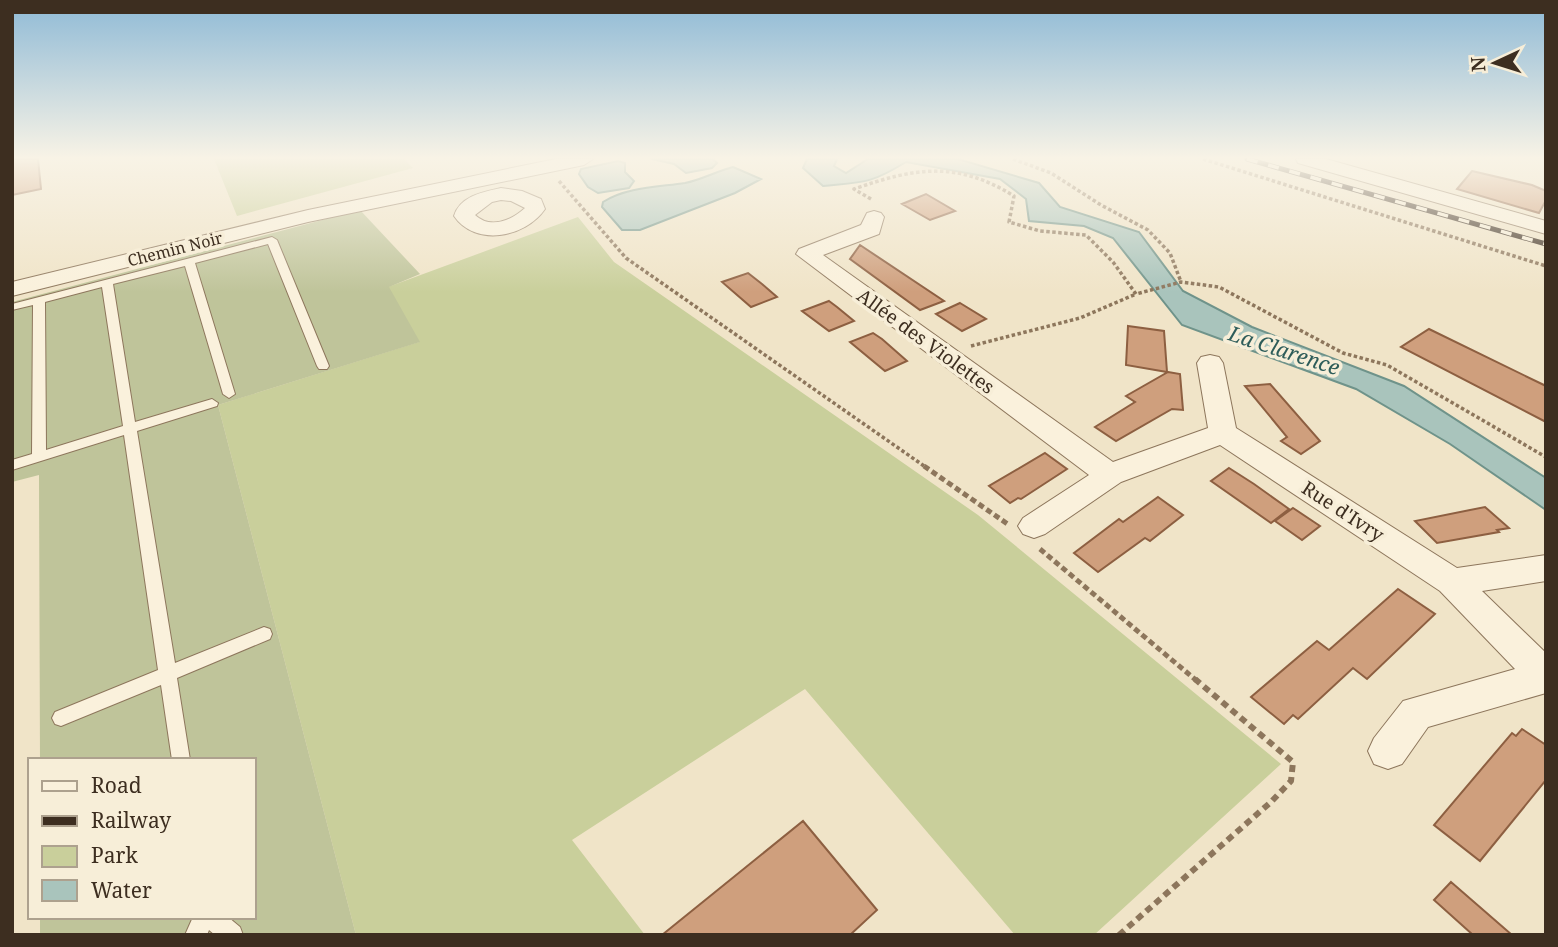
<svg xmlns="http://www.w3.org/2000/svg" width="1558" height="947" font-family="'Noto Serif',serif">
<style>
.green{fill:#c9cf9b}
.cemetery{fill:#bfc49a}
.water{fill:#a9c4bc;stroke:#6f938a;stroke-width:2}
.building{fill:#cf9f7d;stroke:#8d5f41;stroke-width:2}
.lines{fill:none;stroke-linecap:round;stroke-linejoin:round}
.service-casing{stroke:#8d765c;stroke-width:2}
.minor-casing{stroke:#8d765c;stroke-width:2}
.path-far2{stroke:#8d765c;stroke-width:3.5;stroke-dasharray:3.5 2.5;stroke-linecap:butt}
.path-far1{stroke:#8d765c;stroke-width:5;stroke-dasharray:6 3.5;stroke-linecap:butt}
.path{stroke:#8d765c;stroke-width:6;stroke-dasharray:7 5;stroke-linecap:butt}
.service{fill:#faf1dc;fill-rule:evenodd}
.minor{fill:#faf1dc;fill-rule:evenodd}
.rail-casing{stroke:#3d2e20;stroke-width:5}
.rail{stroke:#f7eed8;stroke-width:3.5;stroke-dasharray:11;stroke-linecap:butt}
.labels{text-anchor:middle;stroke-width:7;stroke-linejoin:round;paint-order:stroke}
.far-street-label{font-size:16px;fill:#3d2e20;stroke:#f7eed8}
.street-label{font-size:19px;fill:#3d2e20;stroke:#f7eed8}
.water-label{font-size:21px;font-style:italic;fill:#2f5d5a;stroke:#f7eed8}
</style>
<rect width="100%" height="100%" fill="#f0e4c8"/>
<path class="green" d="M 214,159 L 404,159 L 413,168 L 237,216 Z
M 578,217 L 614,262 L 978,515 L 1281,764 L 1094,935 L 1015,935 L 805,689 L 572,840 L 645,935 L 356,935 L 218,405 L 419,342 L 388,287 Z"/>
<path class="cemetery" d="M 360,210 L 420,274 L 389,287 L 420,342 L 218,405 L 356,935 L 40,935 L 40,917 L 254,917 L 254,760 L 40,760 L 39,475 L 12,482 L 12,302 Z"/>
<path class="water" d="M 652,159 L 713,159 L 717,163 L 712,168 L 686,173 L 674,164 Z
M 807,159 L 837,159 L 834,166 L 846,173 L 868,159 L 958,159 L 1039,183 L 1060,207 L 1139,232 L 1183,291 L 1252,327 L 1404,386 L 1546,478 L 1546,510 L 1450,444 L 1356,389 L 1182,325 L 1113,238 L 1084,226 L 1029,221 L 1026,199 L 1000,179 L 906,162 C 870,184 864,182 823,186 L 803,168 Z
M 618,161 L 625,163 L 625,172 L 634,181 L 629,188 L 598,193 L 588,187 L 579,174 L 581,169 Z
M 733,167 L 761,179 L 735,193 L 640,230 L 622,230 L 602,207 L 603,202 C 626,187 659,187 685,183 C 701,180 717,171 733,167 Z"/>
<path class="building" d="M 12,159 L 38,159 L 41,189 L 12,195 Z
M 1472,171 L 1532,185 L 1546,191 L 1546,200 L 1539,213 L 1457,189 Z
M 926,194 L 955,211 L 930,220 L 902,204 Z
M 860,245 L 944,301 L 920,310 L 850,259 Z
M 748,273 L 762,284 L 777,297 L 751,307 L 722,282 Z
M 829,301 L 837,307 L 854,321 L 829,331 L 802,311 Z
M 960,303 L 986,319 L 962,331 L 936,314 Z
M 1128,326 L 1164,331 L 1167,372 L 1126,365 Z
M 1429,329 L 1546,386 L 1546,422 L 1401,347 Z
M 873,333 L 882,339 L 907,361 L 885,371 L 850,342 Z
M 1168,372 L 1180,374 L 1183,410 L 1172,409 L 1116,441 L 1095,427 L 1135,402 L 1126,396 Z
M 1270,384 L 1320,441 L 1301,454 L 1281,441 L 1287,437 L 1245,386 Z
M 1045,453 L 1067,469 L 1021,499 L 1018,498 L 1010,503 L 989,486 Z
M 1229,468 L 1254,484 L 1289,509 L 1271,523 L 1211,481 Z
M 1158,497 L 1183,515 L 1150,541 L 1145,538 L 1098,572 L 1074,553 L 1119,519 L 1123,522 Z
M 1485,507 L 1509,528 L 1497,530 L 1499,532 L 1437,543 L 1415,521 Z
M 1293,508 L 1320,526 L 1302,540 L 1275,521 Z
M 1398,589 L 1435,614 L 1367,679 L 1353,668 L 1298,719 L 1293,715 L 1284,724 L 1251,697 L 1317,641 L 1329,650 Z
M 1522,729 L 1546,745 L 1546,780 L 1480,861 L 1434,825 L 1512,733 L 1516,736 Z
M 803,821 L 877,910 L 850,935 L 662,935 Z
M 1451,882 L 1512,935 L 1473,935 L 1434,900 Z"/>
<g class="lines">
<g class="service-casing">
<path id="service" d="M 272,237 L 277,240 L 329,366 L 327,369 L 319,369 L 317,366 L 268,244 L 195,263 L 235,394 L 229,398 L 223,394 L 185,266 L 113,284 L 135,422 L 212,399 L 218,403 L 217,406 L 137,431 L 175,663 L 264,627 L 270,629 L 272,634 L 270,639 L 177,678 L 190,760 L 172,760 L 161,685 L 61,726 L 55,724 L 52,718 L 55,712 L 158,670 L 124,435 L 12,470 L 12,460 L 32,454 L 33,305 L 12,310 L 12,304 ZM 102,287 L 123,426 L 46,450 L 45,302 Z
M 193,917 L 228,917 L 240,927 L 243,935 L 215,935 L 209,930 L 207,935 L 185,935 Z"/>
</g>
<g class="minor-casing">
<path id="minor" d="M 556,159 L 593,159 L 584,165 L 308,222 L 12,296 L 12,282 L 308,210 Z
M 1296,159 L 1326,159 L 1546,221 L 1546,234 L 1298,163 Z
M 501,188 L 522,191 L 541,199 L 545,209 C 525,238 475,247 454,216 C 460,196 483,192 501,188 ZM 501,200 L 511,201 L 525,208 C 511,221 490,229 475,215 L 492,202 Z
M 874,211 L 881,213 L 884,217 L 879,234 L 823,255 L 1113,462 L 1208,428 L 1197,363 L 1201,357 L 1210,355 L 1219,357 L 1223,363 L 1236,428 L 1457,568 L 1546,555 L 1546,581 L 1482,591 L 1546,653 L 1546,693 L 1428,727 L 1402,764 L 1388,769 L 1374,764 L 1368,751 L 1374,738 L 1403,701 L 1515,669 L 1440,591 L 1220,445 L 1121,482 L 1045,534 L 1034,538 L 1023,534 L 1018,526 L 1023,518 L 1089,475 L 796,254 L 799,249 L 861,225 L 867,213 Z"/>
</g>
<path class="path-far2" d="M 1013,159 L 1051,173 L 1101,205 L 1148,230 L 1170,253 L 1181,282
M 1203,159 L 1546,266
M 559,181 L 626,258 L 927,468
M 871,199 L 854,189 C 914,168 956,160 1014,196 L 1009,222 L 1040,231 L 1086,235 L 1113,262 L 1136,294 L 1181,282 L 1219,287 L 1343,353 L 1387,365 L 1546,457
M 971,346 L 1080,318 L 1136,294"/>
<path class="path-far1" d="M 924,466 L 1009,525
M 1040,549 L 1197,681"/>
<path class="path" d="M 1119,935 L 1271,802 L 1291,781 L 1293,762 L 1195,679"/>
<use href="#service" class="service"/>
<use href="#minor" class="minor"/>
<g class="rail-casing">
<path id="rail" d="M 1247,159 L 1546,244"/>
</g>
<use href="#rail" class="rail"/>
</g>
<linearGradient id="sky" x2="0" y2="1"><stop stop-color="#8fbad6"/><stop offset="0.54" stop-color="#f8f3e6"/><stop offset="1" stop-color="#f8f3e6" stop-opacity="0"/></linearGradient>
<rect width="1558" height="292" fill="url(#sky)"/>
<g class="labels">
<g class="far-street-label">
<text transform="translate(175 249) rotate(-14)" y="6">Chemin Noir</text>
</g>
<g class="street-label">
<text transform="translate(926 341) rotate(36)" y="7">Allée des Violettes</text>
<text transform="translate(1343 511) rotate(33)" y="7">Rue d'Ivry</text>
</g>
<g class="water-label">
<text transform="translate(1284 351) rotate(18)" y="7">La Clarence</text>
</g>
</g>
<rect width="1558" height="947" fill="none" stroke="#3d2e20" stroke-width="28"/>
<rect x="28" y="758" width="228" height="161" fill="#f7eed8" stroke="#ada18e" stroke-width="2"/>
<rect x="42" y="781" width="35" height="10" fill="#faf1dc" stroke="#ada18e" stroke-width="2"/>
<text x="91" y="793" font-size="21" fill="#3d2e20">Road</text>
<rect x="42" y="816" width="35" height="10" fill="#3d2e20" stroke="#ada18e" stroke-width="2"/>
<text x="91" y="828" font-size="21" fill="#3d2e20">Railway</text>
<rect x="42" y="846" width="35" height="21" fill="#c9cf9b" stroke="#ada18e" stroke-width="2"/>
<text x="91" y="863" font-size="21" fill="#3d2e20">Park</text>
<rect x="42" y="880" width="35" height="21" fill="#a9c4bc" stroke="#ada18e" stroke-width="2"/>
<text x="91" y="898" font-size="21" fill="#3d2e20">Water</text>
<g transform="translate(1495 63) rotate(266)" stroke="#f7eed8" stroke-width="5" paint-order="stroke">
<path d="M0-5L12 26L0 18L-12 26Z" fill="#3d2e20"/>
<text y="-10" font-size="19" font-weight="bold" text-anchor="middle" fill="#3d2e20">N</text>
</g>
</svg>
